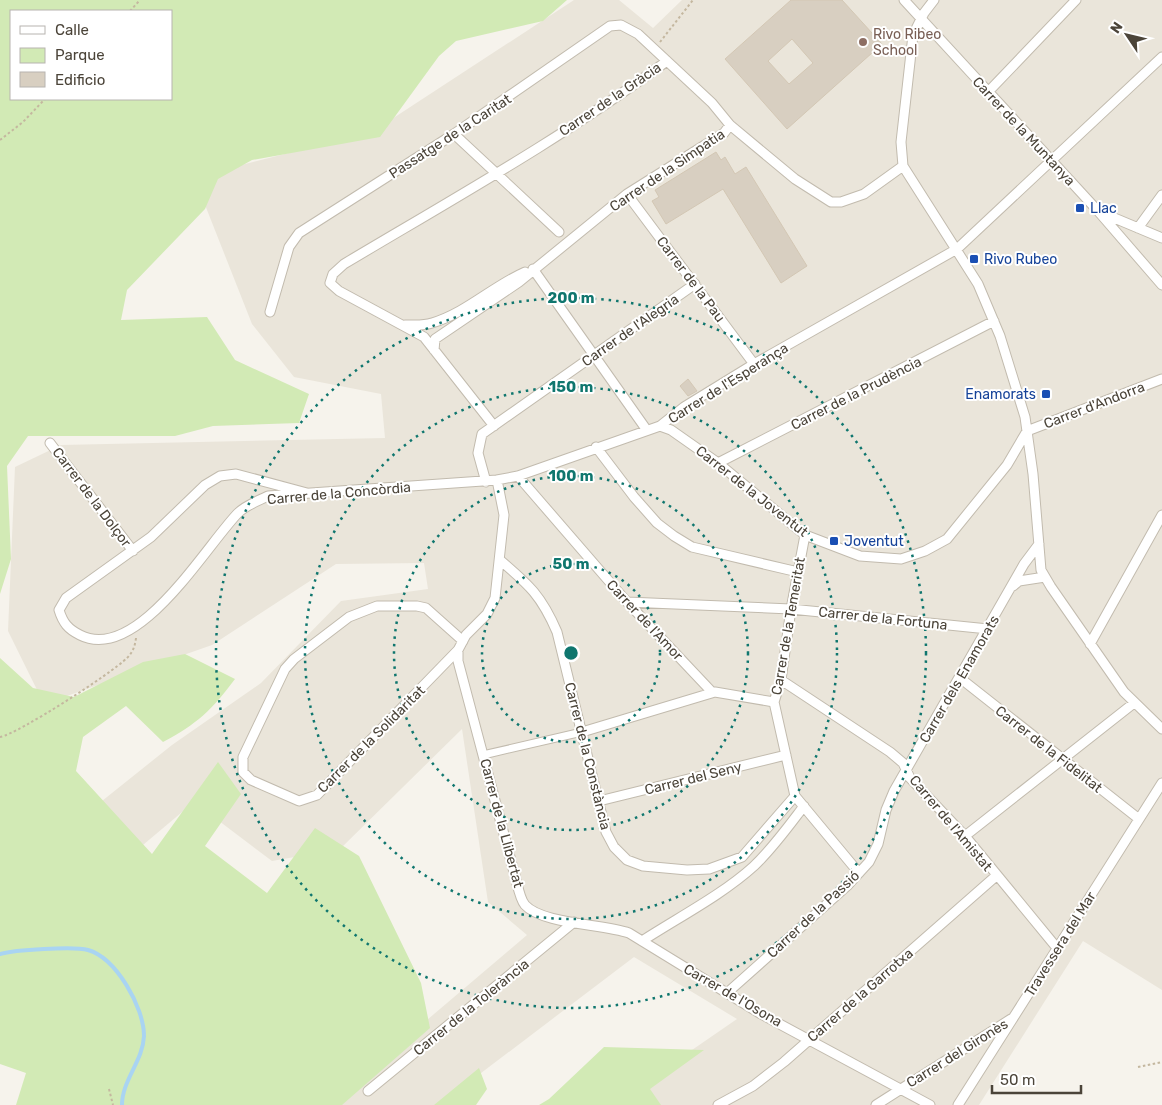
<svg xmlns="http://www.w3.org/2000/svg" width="1162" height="1105" font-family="Rubik,sans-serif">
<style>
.residential{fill:#eae5da}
.green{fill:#d2eab5;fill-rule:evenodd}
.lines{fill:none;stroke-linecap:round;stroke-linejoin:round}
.stream{stroke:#a9d4f2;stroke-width:4}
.building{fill:#d8cfc1;stroke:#d3c7b4;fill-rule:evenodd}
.pedestrian-casing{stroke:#c2bbae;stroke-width:9}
.minor-casing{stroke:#c2bbae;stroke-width:11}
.path{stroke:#c4b79f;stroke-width:2;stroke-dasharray:2.5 2.5;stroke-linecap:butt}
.pedestrian{stroke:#fff;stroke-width:7}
.minor{stroke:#fff;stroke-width:9}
.ring{fill:none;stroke:#0f766e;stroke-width:2.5;stroke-dasharray:2.5 5}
.education-dot{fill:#8d6e63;stroke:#fff;stroke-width:2}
.transit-dot{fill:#1a4fb4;stroke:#fff;stroke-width:2}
.labels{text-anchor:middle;stroke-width:4;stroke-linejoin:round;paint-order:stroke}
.education-label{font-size:14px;fill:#785e54;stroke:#fff;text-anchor:start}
.street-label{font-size:14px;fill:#4b4439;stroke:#fff}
.transit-label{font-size:14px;fill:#164399;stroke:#fff;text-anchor:start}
.centre{fill:#0f766e;stroke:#fff;stroke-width:2.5}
.ring-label{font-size:15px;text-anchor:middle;font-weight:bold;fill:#0f766e;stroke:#fff;stroke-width:4;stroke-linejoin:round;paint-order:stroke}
</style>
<rect width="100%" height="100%" fill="#f6f3ec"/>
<path class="residential" d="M 574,0 L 619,0 L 653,28 L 682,0 L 1162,0 L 1162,990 L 1083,941 L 979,1105 L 640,1105 L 628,1094 L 737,1019 L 634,957 L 439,1105 L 327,1105 L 527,935 L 488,902 L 462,729 L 340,849 L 272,861 L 194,802 L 137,850 L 92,809 L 172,745 L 261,683 L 341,601 L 428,589 L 424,563 L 336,564 L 212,645 L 44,704 L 8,631 L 15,467 L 61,445 L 385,438 L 381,394 L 294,377 L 252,324 L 194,177 L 372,132 Z"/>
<path class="green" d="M 0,0 L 567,0 L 543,21 L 456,41 L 439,56 L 380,137 L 252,160 L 218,179 L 205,209 L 127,290 L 121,320 L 207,317 L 235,360 L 309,394 L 299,423 L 213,426 L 175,436 L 28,436 L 7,466 L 11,559 L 0,594 ZM 11,11 L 171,11 L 171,99 L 11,99 Z
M 185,654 L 235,679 C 212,710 197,724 163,742 L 126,706 L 83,737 L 76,771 L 152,854 L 218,762 L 241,794 L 205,846 L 267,893 L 315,828 L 359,856 L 421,983 L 430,1028 L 342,1105 L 16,1105 L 26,1073 L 0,1064 L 0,658 L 33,688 L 74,697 L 143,662 Z
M 604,1047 L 704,1050 L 650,1089 L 661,1105 L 539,1105 L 549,1099 Z
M 479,1068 L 487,1089 L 476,1105 L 434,1105 Z"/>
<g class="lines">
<path class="stream" d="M 0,954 C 14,950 74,946 88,950 C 116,958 144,1007 144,1036 C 143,1061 122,1080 122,1105"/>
</g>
<path class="building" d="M 791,0 L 842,0 L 882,44 L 787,129 L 725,59 ZM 792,39 L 813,63 L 789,84 L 768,61 Z
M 716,152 L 721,160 L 725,157 L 735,174 L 746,167 L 807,266 L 781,283 L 723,189 L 666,224 L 652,201 L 659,197 L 655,190 Z
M 688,379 L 697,391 L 688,396 L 680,386 Z"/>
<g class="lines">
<g class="pedestrian-casing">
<path id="pedestrian" d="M 483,755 L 582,732"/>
</g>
<g class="minor-casing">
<path id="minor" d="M 904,0 L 1098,211 L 1162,285
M 934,0 L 924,13 L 913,35 L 901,142 L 903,166 L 978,284 L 1000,336 L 1025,417 L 1033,474 L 1041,570 L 1051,587 L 1124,692 L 1162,729
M 988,92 L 1076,0
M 454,134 L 559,232
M 627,194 L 754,364
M 1100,212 L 1162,238
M 1138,228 L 1162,195
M 533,269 L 646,429
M 270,312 L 289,247 L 299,233 L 454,134 L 610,26 L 621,25 L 638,34 L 712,103 L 730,125 L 795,179 L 831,202 L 841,202 L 864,194 L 903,166
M 405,325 C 414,325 424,326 432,323 C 466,313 493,286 525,272
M 434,350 L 435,339 L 519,282 L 627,194 L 724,133 L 730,125
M 494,426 L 424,337 L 339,291 L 330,283 L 333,274 L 344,264 C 453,199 564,137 667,61
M 660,426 L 671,430 L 718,463 L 805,535 L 860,556 L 901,559 L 925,551 L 947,539 L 1007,465 L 1027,431 L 1162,379
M 50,443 L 133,551
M 596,447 L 634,497 L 657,523 L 674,536 L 692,547 L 798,572
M 718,463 L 994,321
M 518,476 L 627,602 L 711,691 L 715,692
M 486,482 L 478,453 L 482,434 L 695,284
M 307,493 L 236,474 L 220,476 L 205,485 L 151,537 L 66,598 L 59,610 C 63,623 68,629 80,635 C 137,664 205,547 238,513 C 246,505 258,501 268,496 L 497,480 L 518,476 L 660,426 L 684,407 L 754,364 L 957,249 L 1162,57
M 805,535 L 791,609 L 781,680 L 774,702 L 795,796 L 859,873
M 500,560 C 529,585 541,595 557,632 L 606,832 L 614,847 L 627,860 L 643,866 L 687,870 L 709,869 L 742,857 L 795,796
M 1013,586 L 1019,581 L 1045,577
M 627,602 L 791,609 L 988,629
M 463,641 L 426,608 L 417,606 L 377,606 L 349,617 L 294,659 L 285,669 L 243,757 L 243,772 L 251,780 L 299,801 L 317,795 L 458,650 L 466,635 L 487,614 L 495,598 L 504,515 L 497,480
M 1090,644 L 1162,515
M 458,650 L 458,661 L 514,872 C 517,881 519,898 525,905 C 542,924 603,924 629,933 L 761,1014 L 930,1105
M 960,678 L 1139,819
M 781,680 L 890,752 L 903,763 L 910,778 L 965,836 L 1057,948
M 582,732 L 715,692 L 774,702
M 599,801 L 786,755
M 965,836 L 1134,703
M 642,941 C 679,917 722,895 754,866 C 773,848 788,827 804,806
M 727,993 L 847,886 L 869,862 L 878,844 L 886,810 L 894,791 L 1024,564 L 1039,544
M 368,1091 L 574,922
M 718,1105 L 753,1086 L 784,1062 L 996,876
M 876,1105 L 1011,1019
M 958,1105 L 1162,783"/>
</g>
<path class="path" d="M 130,11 L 140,0
M 660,42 L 693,0
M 0,140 L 23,122 L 45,99
M 0,737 C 18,734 112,673 127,658 C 133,652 135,646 136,638
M 1138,1067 L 1162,1062
M 109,1089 L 113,1105"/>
<use href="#pedestrian" class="pedestrian"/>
<use href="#minor" class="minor"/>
</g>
<g class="ring">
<circle cx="571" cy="653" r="89"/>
<circle cx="571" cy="653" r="177"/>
<circle cx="571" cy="653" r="266"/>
<circle cx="571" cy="653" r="355"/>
</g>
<circle class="education-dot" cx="863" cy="42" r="5"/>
<g class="transit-dot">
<rect x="1075" y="203" width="10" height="10" rx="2.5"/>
<rect x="969" y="254" width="10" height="10" rx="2.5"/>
<rect x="1041" y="389" width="10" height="10" rx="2.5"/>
<rect x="829" y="536" width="10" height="10" rx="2.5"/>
</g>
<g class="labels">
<g class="education-label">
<text x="873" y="39">Rivo Ribeo<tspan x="873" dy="16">School</tspan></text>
</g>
<g class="street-label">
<text transform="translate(610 99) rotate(-34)" y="5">Carrer de la Gràcia</text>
<text transform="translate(1024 131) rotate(47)" y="5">Carrer de la Muntanya</text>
<text transform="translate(450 136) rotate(-33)" y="5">Passatge de la Caritat</text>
<text transform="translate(667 170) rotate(-34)" y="5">Carrer de la Simpatia</text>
<text transform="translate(691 279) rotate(53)" y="5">Carrer de la Pau</text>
<text transform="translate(630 330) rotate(-35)" y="5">Carrer de l'Alegria</text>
<text transform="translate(728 383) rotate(-32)" y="5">Carrer de l'Esperança</text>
<text transform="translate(856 393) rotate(-27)" y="5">Carrer de la Prudència</text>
<text transform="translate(1094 405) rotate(-21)" y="5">Carrer d'Andorra</text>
<text transform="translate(752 491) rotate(38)" y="5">Carrer de la Joventut</text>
<text transform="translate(339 493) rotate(-5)" y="5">Carrer de la Concòrdia</text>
<text transform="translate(92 497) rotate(53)" y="5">Carrer de la Dolçor</text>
<text transform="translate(883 618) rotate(6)" y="5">Carrer de la Fortuna</text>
<text transform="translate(645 620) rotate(47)" y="5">Carrer de l'Amor</text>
<text transform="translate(788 626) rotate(-80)" y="5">Carrer de la Temeritat</text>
<text transform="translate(959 679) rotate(-60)" y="5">Carrer dels Enamorats</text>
<text transform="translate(371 739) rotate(-45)" y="5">Carrer de la Solidaritat</text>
<text transform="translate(1049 749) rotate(38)" y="5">Carrer de la Fidelitat</text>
<text transform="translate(588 756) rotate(76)" y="5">Carrer de la Constància</text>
<text transform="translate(693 778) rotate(-14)" y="5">Carrer del Seny</text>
<text transform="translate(502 823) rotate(75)" y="5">Carrer de la Llibertat</text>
<text transform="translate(951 823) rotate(50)" y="5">Carrer de l'Amistat</text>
<text transform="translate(813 914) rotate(-43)" y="5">Carrer de la Passió</text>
<text transform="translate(1060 944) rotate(-58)" y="5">Travessera del Mar</text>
<text transform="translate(733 995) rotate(30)" y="5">Carrer de l'Osona</text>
<text transform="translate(860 995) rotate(-41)" y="5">Carrer de la Garrotxa</text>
<text transform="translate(471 1007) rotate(-39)" y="5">Carrer de la Tolerància</text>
<text transform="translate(957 1053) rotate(-32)" y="5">Carrer del Gironès</text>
</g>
<g class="transit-label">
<text x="1090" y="213">Llac</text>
<text x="984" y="264">Rivo Rubeo</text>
<text x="1036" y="399" text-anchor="end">Enamorats</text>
<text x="844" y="546">Joventut</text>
</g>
</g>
<circle cx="571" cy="653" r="8" class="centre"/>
<g class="ring-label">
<text x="571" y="303">200 m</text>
<text x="571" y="392">150 m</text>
<text x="571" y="481">100 m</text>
<text x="571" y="569">50 m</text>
</g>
<rect x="10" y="10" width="162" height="90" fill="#ffffff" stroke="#b7b4b0"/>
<rect x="20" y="26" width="25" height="8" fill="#ffffff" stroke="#b7b4b0"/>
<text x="55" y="35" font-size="15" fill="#4b4439">Calle</text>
<rect x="20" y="48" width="25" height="15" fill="#d2eab5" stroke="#b7b4b0"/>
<text x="55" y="60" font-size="15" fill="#4b4439">Parque</text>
<rect x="20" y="72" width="25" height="15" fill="#d8cfc1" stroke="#b7b4b0"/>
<text x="55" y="85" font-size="15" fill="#4b4439">Edificio</text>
<g transform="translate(1127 35) rotate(305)" stroke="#ffffff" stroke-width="4" paint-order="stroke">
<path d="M0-4L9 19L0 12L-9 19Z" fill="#4b4439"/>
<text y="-8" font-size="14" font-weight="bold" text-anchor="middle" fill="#4b4439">N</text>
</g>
<path d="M992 1085v8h89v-8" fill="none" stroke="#4b4439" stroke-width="2.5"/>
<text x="1000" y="1085" font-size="15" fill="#4b4439" stroke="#ffffff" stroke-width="4" paint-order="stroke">50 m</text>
</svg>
